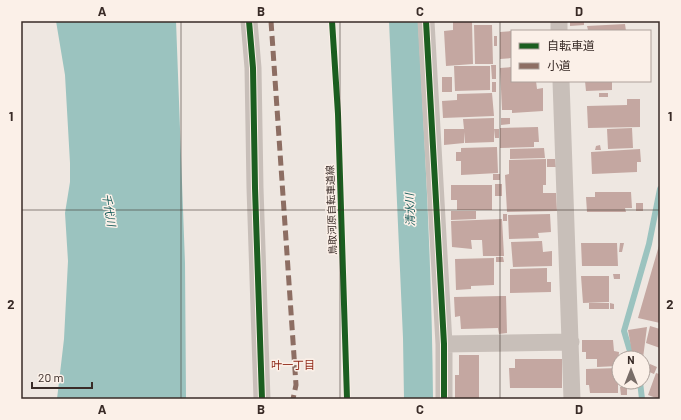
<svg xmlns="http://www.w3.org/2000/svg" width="681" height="420" font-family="Barlow,'Noto Sans JP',sans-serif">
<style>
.water{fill:#9bc3bf}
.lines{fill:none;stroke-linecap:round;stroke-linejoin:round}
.stream{stroke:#9bc3bf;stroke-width:6}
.building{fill:#c4a7a1}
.minor{stroke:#c8bfb9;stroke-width:17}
.quiet{stroke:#8d6e63;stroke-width:5;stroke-dasharray:10 5;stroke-linecap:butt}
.cycleway-casing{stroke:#fbf0e8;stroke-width:8}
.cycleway{stroke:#1b5e20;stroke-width:6}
.grid{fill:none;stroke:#392b27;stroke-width:1;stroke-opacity:0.55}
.labels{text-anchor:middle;stroke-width:3;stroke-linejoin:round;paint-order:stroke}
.street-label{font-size:10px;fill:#392b27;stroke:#fbf0e8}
.water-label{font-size:11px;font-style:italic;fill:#195e5c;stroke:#fbf0e8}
.neighbourhood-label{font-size:11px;fill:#902818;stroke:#fbf0e8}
.neatline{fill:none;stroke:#392b27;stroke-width:1.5}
.grid-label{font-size:13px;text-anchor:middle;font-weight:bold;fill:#392b27}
</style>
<rect width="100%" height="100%" fill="#eee7e1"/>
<path class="water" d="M 56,21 L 176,21 L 185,263 L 186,399 L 57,399 L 64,339 L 68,261 L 65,213 L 70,182 L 70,163 L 65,75 Z
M 389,21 L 418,21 C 425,147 432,273 433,399 L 404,399 L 403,338 Z"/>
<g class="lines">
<path class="stream" d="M 632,358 L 624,331 L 649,244 L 660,189
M 640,382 L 642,399"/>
</g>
<path class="building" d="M 570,21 L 584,21 L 584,25 L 570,26 Z
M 453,22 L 472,22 L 473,64 L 446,66 L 444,31 L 453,30 Z
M 625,24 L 626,31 L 585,31 L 588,30 L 587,26 Z
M 474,25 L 492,25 L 493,64 L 475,64 Z
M 512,31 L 512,58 L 500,59 L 500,32 Z
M 494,36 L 497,36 L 497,46 L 494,46 Z
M 491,65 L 496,65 L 496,79 L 492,79 Z
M 454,66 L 490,66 L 490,90 L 455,91 Z
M 512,67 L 512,81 L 536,81 L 537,89 L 543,88 L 543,111 L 512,113 L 512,110 L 502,110 L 500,68 Z
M 442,77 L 452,77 L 452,92 L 442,92 Z
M 585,81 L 612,81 L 612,90 L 586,91 Z
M 492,82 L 496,82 L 496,92 L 492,92 Z
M 492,93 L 494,116 L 443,118 L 442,101 L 457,100 L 457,94 Z
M 599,93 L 608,93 L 608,97 L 599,97 Z
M 627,99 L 640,99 L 640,127 L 588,128 L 587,106 L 627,105 Z
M 494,118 L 494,142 L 465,143 L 464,132 L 464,143 L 444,145 L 444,129 L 464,129 L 463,119 Z
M 501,118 L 510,118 L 510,124 L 501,125 Z
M 538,127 L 539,142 L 534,142 L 534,147 L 500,148 L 500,128 Z
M 632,128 L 633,148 L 608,149 L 607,129 Z
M 494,129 L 499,129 L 499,138 L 495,138 Z
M 600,145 L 601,150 L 595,150 L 596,146 Z
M 497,147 L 498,173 L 461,175 L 461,161 L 456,161 L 456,152 L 461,152 L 461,148 Z
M 544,148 L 545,158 L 510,159 L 510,149 Z
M 640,149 L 641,162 L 637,162 L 637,172 L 592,174 L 591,152 Z
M 546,159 L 546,185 L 543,185 L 543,193 L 556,193 L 557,211 L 507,212 L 505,175 L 509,174 L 509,160 Z
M 547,159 L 555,159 L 556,167 L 547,167 Z
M 493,174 L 500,174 L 500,180 L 493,180 Z
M 495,184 L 502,184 L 502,196 L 495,196 Z
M 451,185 L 492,185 L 492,210 L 457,210 L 457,200 L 451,200 Z
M 595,192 L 631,192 L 632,208 L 625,208 L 626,212 L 587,212 L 586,197 L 595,197 Z
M 636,203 L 643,203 L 643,211 L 636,211 Z
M 451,211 L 476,211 L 476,219 L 451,220 Z
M 503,214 L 507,214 L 507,221 L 503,221 Z
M 550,214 L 551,232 L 538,233 L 539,238 L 509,239 L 508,215 Z
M 502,219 L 504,256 L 483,256 L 482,240 L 471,240 L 472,249 L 452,247 L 451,221 Z
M 542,241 L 543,252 L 552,251 L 552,266 L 513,267 L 511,242 Z
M 660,242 L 660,323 L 638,318 Z
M 581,243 L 617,243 L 618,266 L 582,266 Z
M 620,243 L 624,243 L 622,252 L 619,252 Z
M 496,257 L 503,257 L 504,262 L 496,262 Z
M 494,258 L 494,285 L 471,286 L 471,289 L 456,290 L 455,259 Z
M 547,268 L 547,282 L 551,282 L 551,292 L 510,293 L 510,269 Z
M 613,274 L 620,274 L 620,279 L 614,279 Z
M 581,276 L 609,276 L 609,302 L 583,303 Z
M 502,296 L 506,296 L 507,333 L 499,334 L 498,328 L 461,329 L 460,316 L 455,317 L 454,297 L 502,296 L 502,313 Z
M 589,303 L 609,303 L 609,309 L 589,309 Z
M 610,303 L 614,304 L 614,309 L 610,309 Z
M 650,326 L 660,329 L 660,348 L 646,343 Z
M 647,327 L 643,358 L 633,358 L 628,330 Z
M 582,340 L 613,340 L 614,351 L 619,352 L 618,366 L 597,367 L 597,359 L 586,359 L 586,352 L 582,352 Z
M 459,355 L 479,355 L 479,398 L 455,398 L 455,375 L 459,375 Z
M 515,359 L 562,359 L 562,388 L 510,388 L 509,368 L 515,368 Z
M 650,364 L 657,367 L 654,374 L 647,371 Z
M 618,368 L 618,393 L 590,393 L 589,385 L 586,385 L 586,369 Z
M 660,371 L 660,399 L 659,399 L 648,395 L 656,373 L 659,374 Z
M 627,386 L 627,395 L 621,395 L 620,387 Z"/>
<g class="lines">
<path class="minor" d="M 249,21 L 253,68 L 255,188 L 262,399
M 426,21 L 444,344 L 444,399
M 559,21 L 559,31
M 561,81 L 572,399
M 444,344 L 571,342"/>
<path class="quiet" d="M 271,21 L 296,385 L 293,399"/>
<g class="cycleway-casing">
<path id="cycleway" d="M 249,21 L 253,68 L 255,188 L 262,399
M 332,21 L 338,114 L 347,399
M 426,21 L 444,344 L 444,399"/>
</g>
<use href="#cycleway" class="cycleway"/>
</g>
<path class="grid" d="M 181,21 L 181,399M 340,21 L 340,399M 500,21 L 500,399M 21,210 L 660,210"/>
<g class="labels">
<g class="street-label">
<text transform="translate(331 210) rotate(-92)" y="4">鳥取河原自転車道線</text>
</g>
<g class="water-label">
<text transform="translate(109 210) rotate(81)" y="4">千代川</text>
<text transform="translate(410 210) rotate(-92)" y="4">清水川</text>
</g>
<g class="neighbourhood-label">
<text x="293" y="369">叶一丁目</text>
</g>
</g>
<rect width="681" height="420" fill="none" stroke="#fbf0e8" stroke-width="44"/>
<rect x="511" y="30" width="140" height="52" fill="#fbf0e8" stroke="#ada19b"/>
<rect x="519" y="43" width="20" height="6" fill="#1b5e20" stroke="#ada19b"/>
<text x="547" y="50" font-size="12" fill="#392b27">自転車道</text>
<rect x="519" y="63" width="20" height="6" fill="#8d6e63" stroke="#ada19b"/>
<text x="547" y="70" font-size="12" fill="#392b27">小道</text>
<g transform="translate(631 370)"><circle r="19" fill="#fbf0e8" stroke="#ada19b"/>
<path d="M0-3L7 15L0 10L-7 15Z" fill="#786d68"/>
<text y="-6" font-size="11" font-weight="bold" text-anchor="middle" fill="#392b27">N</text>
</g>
<path d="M32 382v6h60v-6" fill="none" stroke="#392b27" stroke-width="2"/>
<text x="38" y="382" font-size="12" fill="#392b27" stroke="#fbf0e8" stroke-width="3" paint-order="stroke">20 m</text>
<rect x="22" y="22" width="637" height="376" class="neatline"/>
<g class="grid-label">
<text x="102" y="16">A</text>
<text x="261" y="16">B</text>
<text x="420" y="16">C</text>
<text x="579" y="16">D</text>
<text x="11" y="121">1</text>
<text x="670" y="121">1</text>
<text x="11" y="309">2</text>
<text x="670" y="309">2</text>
<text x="102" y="414">A</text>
<text x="261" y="414">B</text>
<text x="420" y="414">C</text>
<text x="579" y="414">D</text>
</g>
</svg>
